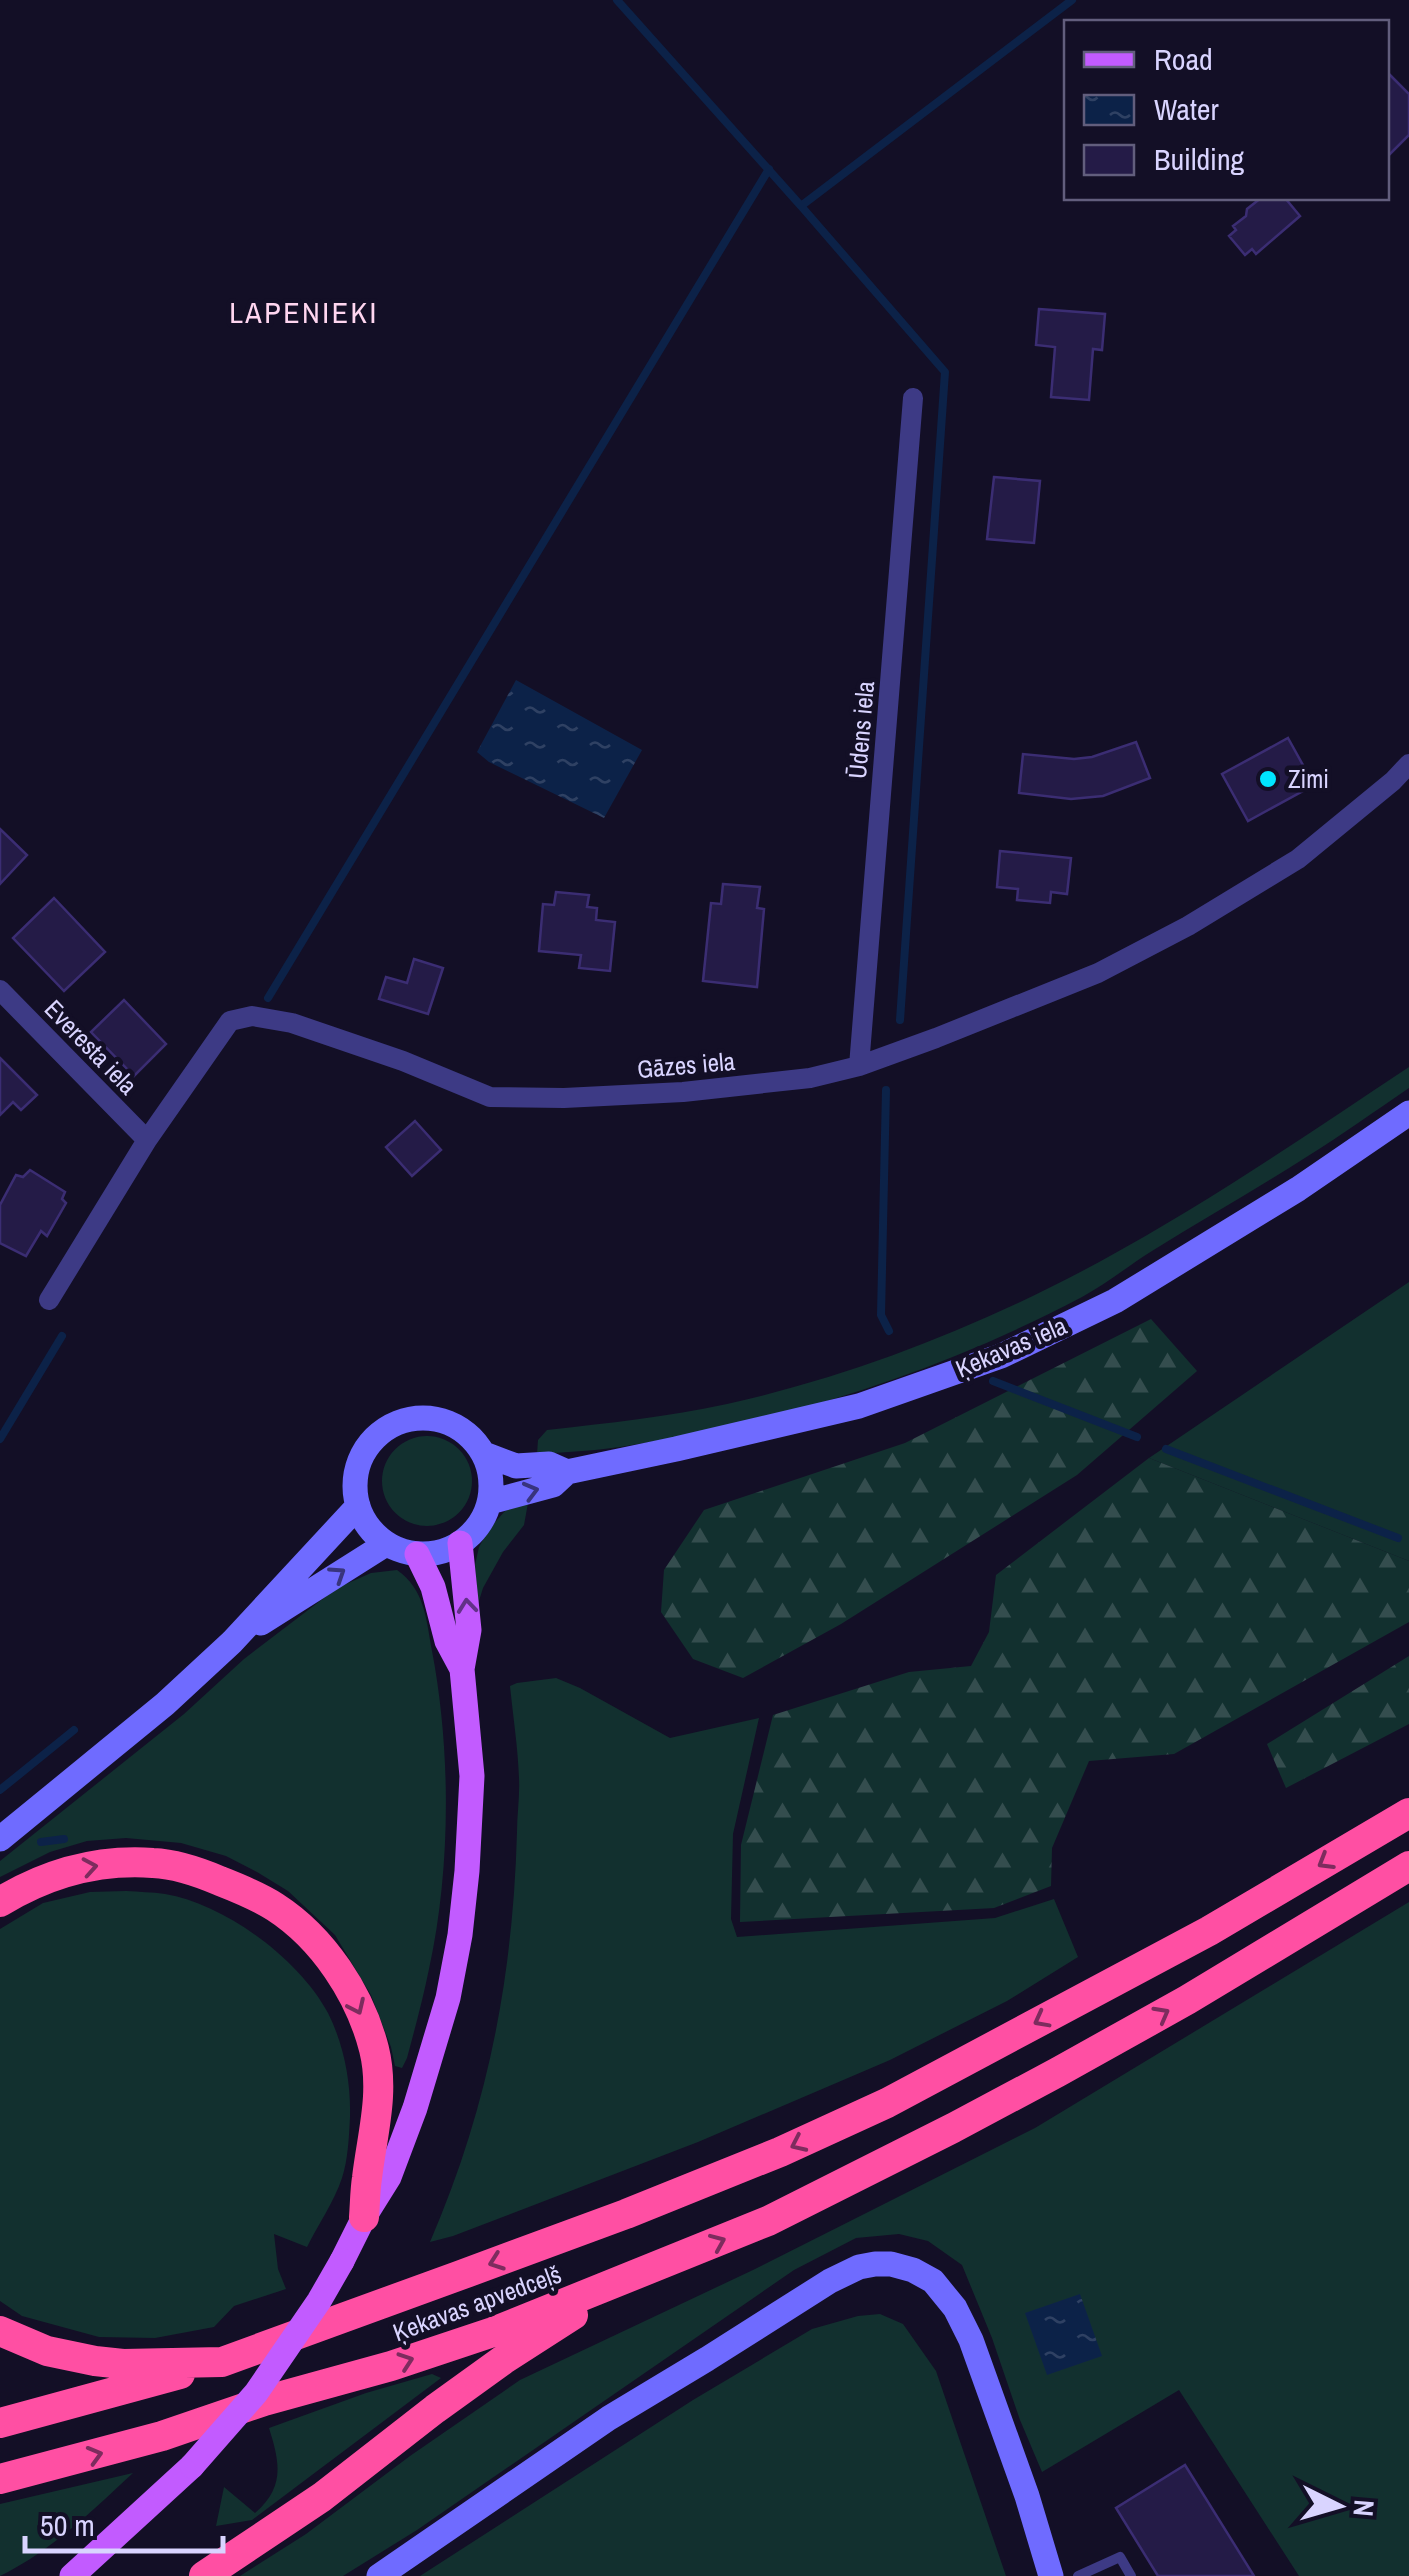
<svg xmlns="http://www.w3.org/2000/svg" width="1409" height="2576" font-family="'Archivo Narrow',sans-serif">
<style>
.grass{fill:#12302f}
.forest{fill:url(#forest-firs)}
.water{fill:url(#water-ripples)}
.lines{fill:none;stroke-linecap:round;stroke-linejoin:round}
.stream{stroke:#0c2248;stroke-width:8}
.building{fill:#241b47;stroke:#3b2d73;stroke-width:2.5}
.service{stroke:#3d3a85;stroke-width:10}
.minor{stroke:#3d3a85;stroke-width:20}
.secondary{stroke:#6f6bff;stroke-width:25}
.primary{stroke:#c25bff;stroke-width:25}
.motorway{stroke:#ff4fa3;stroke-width:30}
.primary-bridge{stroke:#c25bff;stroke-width:25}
.oneway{stroke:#38347d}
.oneway2{stroke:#623188}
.oneway3{stroke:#7d2c5e}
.poi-dot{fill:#00e5ff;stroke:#130f26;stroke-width:4}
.labels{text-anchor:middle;stroke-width:9;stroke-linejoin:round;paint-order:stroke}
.street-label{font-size:25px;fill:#d9d4ff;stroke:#130f26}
.poi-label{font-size:25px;fill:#d9d4ff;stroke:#130f26;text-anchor:start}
.quarter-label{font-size:30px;letter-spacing:2.5px;fill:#ffd6f0;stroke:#130f26}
</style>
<defs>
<pattern id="forest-firs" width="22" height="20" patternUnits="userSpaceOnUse" patternTransform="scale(2.5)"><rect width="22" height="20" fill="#12302f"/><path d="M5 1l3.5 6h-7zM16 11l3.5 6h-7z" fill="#344d4e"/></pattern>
<pattern id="water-ripples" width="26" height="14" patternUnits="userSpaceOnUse" patternTransform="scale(2.5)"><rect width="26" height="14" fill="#0c2248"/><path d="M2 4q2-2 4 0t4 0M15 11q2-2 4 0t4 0" fill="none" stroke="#2f4163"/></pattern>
</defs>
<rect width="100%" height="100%" fill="#130f26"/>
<path class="grass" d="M 1409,1067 L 1409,1088 C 1375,1111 1342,1135 1308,1156 C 1257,1189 1203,1219 1152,1251 C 1128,1266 1106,1284 1082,1297 C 938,1373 781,1423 620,1447 C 593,1451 565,1452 537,1454 L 538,1440 L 547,1430 C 608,1423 668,1417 727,1404 C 857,1375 985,1324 1101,1261 C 1208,1203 1308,1134 1409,1067 Z
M 1409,1282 L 1409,1561 L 1149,1458 Z
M382 1481a45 45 0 1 1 90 0a45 45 0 1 1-90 0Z
M 528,1503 L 524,1525 L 503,1552 L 483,1588 L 478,1604 L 475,1565 L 479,1547 L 489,1529 L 505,1511 Z
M 397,1570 C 425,1590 426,1618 432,1651 C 451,1750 451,1869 429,1969 C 423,1999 415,2028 407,2058 L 402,2068 L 395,2066 L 391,2047 L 371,1995 L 335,1935 L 288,1891 L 257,1872 L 226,1856 L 181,1843 L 126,1838 L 87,1841 L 50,1852 L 0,1877 L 0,1861 L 184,1714 L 244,1659 L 337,1588 L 371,1573 Z
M 556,1678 L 580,1688 L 670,1738 L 759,1718 L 733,1834 L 731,1919 L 737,1937 L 995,1918 L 1054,1899 L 1078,1957 L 1007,2001 L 890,2060 L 698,2142 L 453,2236 L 430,2242 C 488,2108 513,1977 517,1832 C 517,1814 520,1796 519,1778 C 518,1748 513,1716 510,1686 L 517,1683 Z
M 126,1891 C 139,1892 152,1892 165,1894 C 225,1904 299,1959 328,2013 C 344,2045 351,2082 350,2117 C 349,2137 348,2160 342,2178 C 334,2202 318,2225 307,2247 L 274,2234 L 278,2269 L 286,2289 L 234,2306 L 214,2327 L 155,2338 L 99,2337 L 22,2316 L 0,2301 L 0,1929 L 43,1903 L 90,1892 Z
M 1409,1902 L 1409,2576 L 1299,2576 L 1179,2390 L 1042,2472 L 1020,2420 L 992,2338 L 962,2265 L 928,2241 L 899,2234 L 856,2238 L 794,2270 L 417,2530 L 343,2576 L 240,2576 L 306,2534 L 410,2456 L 520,2380 L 753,2270 L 1035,2128 Z
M 880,2314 L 903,2324 L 936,2371 L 1006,2576 L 420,2576 L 693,2400 L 812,2329 L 858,2316 Z
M 432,2374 L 441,2378 L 252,2520 L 216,2526 L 224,2487 L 255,2513 C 285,2487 280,2463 269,2428 L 366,2393 Z
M 133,2473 C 92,2511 51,2551 0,2576 L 0,2504 Z"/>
<path class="forest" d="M 1151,1319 L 1197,1371 L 1077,1475 L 841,1624 L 743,1678 L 693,1659 L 661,1612 L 664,1570 L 704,1510 L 905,1443 Z
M 1149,1458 L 1409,1561 L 1409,1622 L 1174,1754 L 1089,1761 L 1052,1848 L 1051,1886 L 994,1908 L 740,1922 L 741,1845 L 773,1715 L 909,1672 L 971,1666 L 989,1632 L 996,1575 Z
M 1409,1656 L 1409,1724 L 1286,1788 L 1267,1744 Z"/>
<path class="water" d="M 516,680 L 642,750 L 604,818 L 489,762 L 477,752 Z
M 1080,2294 L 1102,2356 L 1047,2375 L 1025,2313 Z"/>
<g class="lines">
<path class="stream" d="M 617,0 L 801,206 L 1072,0
M 801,206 L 945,372 L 900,1020
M 268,998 L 769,169
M 886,1090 L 881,1315 L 889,1331
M 993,1381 L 1137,1437
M 0,1439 L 62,1336
M 1166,1449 L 1398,1538
M 0,1790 L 74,1730
M 41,1842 L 64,1839"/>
</g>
<path class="building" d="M 1386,71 L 1409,94 L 1409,135 L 1386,158 Z
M 1261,198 L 1285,198 L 1300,216 L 1256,254 L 1252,249 L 1245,255 L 1229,236 L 1236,230 L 1233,226 L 1246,216 L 1247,209 Z
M 1039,309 L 1105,314 L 1102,350 L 1093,349 L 1089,400 L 1051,397 L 1055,347 L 1036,345 Z
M 994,477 L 1040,481 L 1034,543 L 987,539 Z
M 1288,738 L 1314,785 L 1248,821 L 1222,774 Z
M 1136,742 L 1150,778 L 1103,796 L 1071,799 L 1019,793 L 1023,754 L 1074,759 L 1092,757 Z
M 0,829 L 27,855 L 0,884 Z
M 1000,851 L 1071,858 L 1067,894 L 1051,892 L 1050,903 L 1017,900 L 1018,889 L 997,887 Z
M 723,884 L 760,887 L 757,908 L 764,909 L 757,987 L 703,981 L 711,903 L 721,904 Z
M 556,892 L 589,895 L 587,907 L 597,908 L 596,920 L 615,922 L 610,971 L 579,968 L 581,955 L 539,951 L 543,904 L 554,905 Z
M 54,898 L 105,952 L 64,991 L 13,938 Z
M 414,959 L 443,968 L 428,1014 L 379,999 L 386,977 L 407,983 Z
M 124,1000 L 166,1044 L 134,1076 L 91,1032 Z
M 0,1058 L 37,1095 L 21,1110 L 13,1102 L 0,1115 Z
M 415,1121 L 441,1150 L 412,1176 L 386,1147 Z
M 30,1170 L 65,1192 L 62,1199 L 66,1203 L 47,1236 L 41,1231 L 26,1256 L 0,1243 L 0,1205 L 16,1175 L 23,1177 Z
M 1185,2465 L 1254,2576 L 1158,2576 L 1116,2508 Z"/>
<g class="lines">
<path class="service" d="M 1078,2576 L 1120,2557 L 1131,2576"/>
<path class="minor" d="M 0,990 L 147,1140
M 859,1066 L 913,398
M 49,1300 L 147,1140 L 230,1021 L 252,1016 L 292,1023 L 403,1061 L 490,1097 L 564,1098 L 683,1092 L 810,1078 L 859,1066 L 936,1038 L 1098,973 L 1188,926 L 1298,859 L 1393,781 L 1409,764"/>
<path class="secondary" d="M355 1486a68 68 0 1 1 136 0a68 68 0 1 1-136 0Z
M 484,1454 L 516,1466 L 549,1464 L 567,1472
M 490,1502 L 553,1485 L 567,1472 L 676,1449 L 859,1406 L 1001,1356 L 1115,1301 L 1298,1189 L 1409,1113
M 261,1623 L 386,1544
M 0,1839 L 165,1704 L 232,1642 L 358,1506
M 379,2576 L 609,2418 L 707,2359 L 830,2281 L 859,2267 L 875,2264 L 891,2264 L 913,2270 L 933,2281 L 955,2308 L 971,2340 L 1027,2496 L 1051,2576"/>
<path class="primary" d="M 417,1554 L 433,1587 L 447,1641 L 462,1669
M 342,2261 L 364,2217 L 389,2177 L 415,2108 L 448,1998 L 460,1935 L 467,1871 L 472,1776 L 462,1669 L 469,1630 L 460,1543
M 72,2576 L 192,2466"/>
<path class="motorway" d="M 0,1902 C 46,1874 98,1859 153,1863 C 176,1864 199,1872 220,1881 C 238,1888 258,1896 275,1907 C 323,1938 360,1994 374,2049 C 385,2093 372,2135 367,2178 C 365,2191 365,2204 364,2217
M 0,2331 L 47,2351 L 95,2361 L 123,2364 L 222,2362 L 458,2276 L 626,2214 L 780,2152 L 887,2103 L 1209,1931 L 1409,1813
M 0,2423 L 180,2374
M 0,2479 L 162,2436 L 264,2401 L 391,2366 L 493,2332 L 768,2221 L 953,2128 L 1058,2072 L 1187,2000 L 1409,1866
M 204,2576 L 322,2497 L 435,2409 L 503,2360 L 573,2315"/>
<path class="primary-bridge" d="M 192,2466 L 256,2393 L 319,2301 L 342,2261"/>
</g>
<defs><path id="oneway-chevron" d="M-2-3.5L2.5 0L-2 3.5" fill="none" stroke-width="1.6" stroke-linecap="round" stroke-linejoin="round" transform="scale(2.5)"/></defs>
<g class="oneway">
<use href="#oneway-chevron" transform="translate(531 1491) rotate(-15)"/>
<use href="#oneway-chevron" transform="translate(338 1574) rotate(-33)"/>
</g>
<use class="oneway2" href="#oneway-chevron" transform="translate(467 1606) rotate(-96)"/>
<g class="oneway3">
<use href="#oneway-chevron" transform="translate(1325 1862) rotate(149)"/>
<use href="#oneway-chevron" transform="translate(90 1867) rotate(-10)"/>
<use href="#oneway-chevron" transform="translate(357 2007) rotate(65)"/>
<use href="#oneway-chevron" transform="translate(1162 2014) rotate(-29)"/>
<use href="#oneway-chevron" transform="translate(1041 2020) rotate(152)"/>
<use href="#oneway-chevron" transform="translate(798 2144) rotate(155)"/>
<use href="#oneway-chevron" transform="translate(718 2242) rotate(-23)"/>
<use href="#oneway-chevron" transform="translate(496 2262) rotate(160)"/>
<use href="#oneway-chevron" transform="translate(406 2361) rotate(-19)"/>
<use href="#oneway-chevron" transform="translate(95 2455) rotate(-16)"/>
</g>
<circle class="poi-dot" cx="1268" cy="779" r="10"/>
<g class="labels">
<g class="street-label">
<text transform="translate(861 730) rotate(-85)" y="9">Ūdens iela</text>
<text transform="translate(91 1047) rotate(46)" y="9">Everesta iela</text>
<text transform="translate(686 1065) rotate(-5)" y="9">Gāzes iela</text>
<text transform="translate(1011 1347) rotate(-23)" y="9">Ķekavas iela</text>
<text transform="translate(477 2303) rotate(-20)" y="9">Ķekavas apvedceļš</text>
</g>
<g class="poi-label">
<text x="1288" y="788">Zimi</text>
</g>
<g class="quarter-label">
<text x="304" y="323">LAPENIEKI</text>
</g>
</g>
<rect x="1064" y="20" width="325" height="180" fill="#130f26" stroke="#625e7d" stroke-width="2.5"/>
<rect x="1084" y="52" width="50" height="15" fill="#c25bff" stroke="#625e7d" stroke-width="2.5"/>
<text x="1154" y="70" font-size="30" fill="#d9d4ff">Road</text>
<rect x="1084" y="95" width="50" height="30" fill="url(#water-ripples)" stroke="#625e7d" stroke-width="2.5"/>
<text x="1154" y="120" font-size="30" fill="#d9d4ff">Water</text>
<rect x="1084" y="145" width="50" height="30" fill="#241b47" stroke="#625e7d" stroke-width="2.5"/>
<text x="1154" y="170" font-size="30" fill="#d9d4ff">Building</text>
<g transform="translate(1339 2506) rotate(95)" stroke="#130f26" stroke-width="8" paint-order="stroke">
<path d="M0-8L18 38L0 25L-18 38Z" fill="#d9d4ff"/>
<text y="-15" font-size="28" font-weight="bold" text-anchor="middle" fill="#d9d4ff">N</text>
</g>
<path d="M25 2536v15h198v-15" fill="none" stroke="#d9d4ff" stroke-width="5"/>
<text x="40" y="2536" font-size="30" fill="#d9d4ff" stroke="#130f26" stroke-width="8" paint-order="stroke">50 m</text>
</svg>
